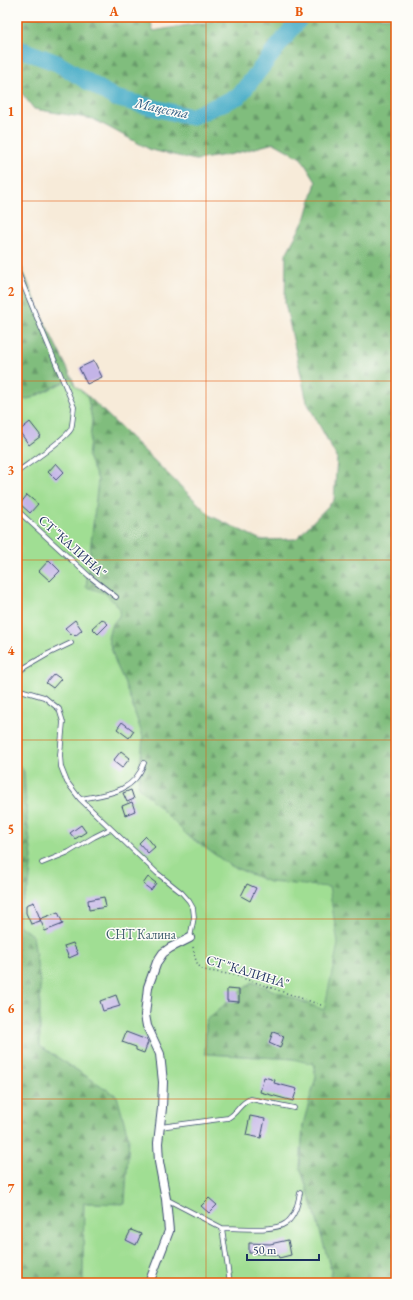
<svg xmlns="http://www.w3.org/2000/svg" width="413" height="1300" font-family="'EB Garamond',serif">
<style>
.forest{fill:url(#forest-firs);stroke:#4e766e}
.garden{fill:#a0de93;stroke:#5e8678}
.lines{fill:none;stroke-linecap:round;stroke-linejoin:round}
.river{stroke:#49adc8;stroke-width:17}
.building{fill:#c3b4e7}
.lane-casing{stroke:#3c4b70;stroke-width:5.5}
.street-casing{stroke:#3c4b70;stroke-width:10}
.path{stroke:#3c4b70;stroke-width:1.5;stroke-dasharray:1 3;stroke-linecap:butt}
.lane{stroke:#fff;stroke-width:4}
.street{stroke:#fff;stroke-width:8}
.grid{fill:none;stroke:#e8590c;stroke-width:1;stroke-opacity:0.55}
.labels{text-anchor:middle;stroke-width:3;stroke-linejoin:round;paint-order:stroke}
.street-label{font-size:13px;fill:#1b2f5e;stroke:#fdfcf7}
.park-label{font-size:13px;fill:#3c5b6b;stroke:#fdfcf7}
.water-label{font-size:14px;font-style:italic;fill:#2b5b83;stroke:#fdfcf7}
.neatline{fill:none;stroke:#e8590c;stroke-width:1.5}
.grid-label{font-size:13px;text-anchor:middle;font-weight:bold;fill:#e8590c}
</style>
<defs>
<pattern id="forest-firs" width="22" height="20" patternUnits="userSpaceOnUse"><rect width="22" height="20" fill="#80bd7d"/><path d="M5 1l3.5 6h-7zM16 11l3.5 6h-7z" fill="#689a6a"/></pattern>
</defs>
<rect width="100%" height="100%" fill="#fdfcf7"/>
<filter id="ink" filterUnits="userSpaceOnUse"><feTurbulence type="fractalNoise" baseFrequency=".025" numOctaves="2"/><feDisplacementMap in="SourceGraphic" scale="8" xChannelSelector="R" yChannelSelector="G"/><feConvolveMatrix kernelMatrix="1 2 1 2 8 2 1 2 1" color-interpolation-filters="sRGB"/></filter>
<filter id="wash" filterUnits="userSpaceOnUse"><feTurbulence type="fractalNoise" baseFrequency=".012" numOctaves="4" result="noise"/><feDisplacementMap in="SourceGraphic" scale="16" xChannelSelector="R" yChannelSelector="G"/><feGaussianBlur stdDeviation="0.9" result="paint"/><feColorMatrix in="noise" values="0 0 0 0 0 0 0 0 0 0 0 0 0 0 0 0 0 1.4 0 .05"/><feComposite in="paint" operator="in"/></filter>
<g filter="url(#wash)">
<rect width="100%" height="100%" fill="#f7ebd9"/>
<path class="forest" d="M 17,17 L 150,17 L 153,31 L 236,17 L 396,17 L 396,1283 L 329,1283 L 331,1271 L 315,1214 L 300,1167 L 303,1124 L 316,1077 L 293,1059 L 205,1054 L 206,1020 L 252,982 L 324,1009 L 329,888 L 269,882 L 231,866 L 187,835 L 138,786 L 143,737 L 124,681 L 116,664 L 108,638 L 111,626 L 119,616 L 105,594 L 86,587 L 98,480 L 88,457 L 92,420 L 87,395 L 211,516 L 261,540 L 296,539 L 334,500 L 337,458 L 307,402 L 285,303 L 286,254 L 306,217 L 316,182 L 301,158 L 274,143 L 233,154 L 196,160 L 151,150 L 93,119 L 34,109 L 17,87 Z
M 17,256 L 44,321 L 72,378 L 32,398 L 17,401 Z
M 17,763 L 24,771 L 27,819 L 32,857 L 29,887 L 20,908 L 19,925 L 33,936 L 40,982 L 40,1046 L 117,1096 L 129,1139 L 125,1204 L 84,1203 L 83,1283 L 17,1283 Z"/>
<path class="garden" d="M 72,378 L 75,386 L 87,395 L 92,420 L 88,457 L 98,480 L 86,587 L 105,593 L 120,609 L 119,616 L 111,626 L 108,638 L 116,664 L 124,681 L 143,737 L 138,786 L 187,835 L 231,866 L 269,882 L 329,887 L 338,944 L 324,1010 L 252,982 L 206,1020 L 205,1054 L 293,1059 L 313,1064 L 316,1077 L 303,1124 L 300,1167 L 315,1214 L 331,1271 L 329,1283 L 83,1283 L 84,1203 L 125,1204 L 129,1139 L 117,1096 L 40,1046 L 40,982 L 33,936 L 19,925 L 20,908 L 29,887 L 32,857 L 27,819 L 24,771 L 17,763 L 17,401 L 32,398 Z"/>
<g class="lines">
<path class="river" d="M 17,48 L 57,63 L 115,98 L 191,117 L 239,96 L 301,17"/>
</g>
<g id="blocks">
<path class="building" d="M 94,361 L 102,377 L 87,384 L 79,368 Z
M 30,422 L 41,436 L 29,445 L 19,431 Z
M 56,463 L 64,472 L 56,480 L 48,472 Z
M 27,495 L 38,504 L 30,513 L 20,504 Z
M 49,560 L 60,571 L 50,581 L 39,571 Z
M 102,619 L 108,624 L 98,634 L 92,628 Z
M 75,620 L 82,630 L 75,636 L 72,633 L 71,635 L 65,628 Z
M 54,674 L 61,679 L 53,688 L 46,683 Z
M 122,722 L 134,731 L 129,738 L 117,729 Z
M 121,751 L 130,758 L 122,768 L 113,761 Z
M 131,790 L 134,799 L 127,802 L 123,793 Z
M 132,802 L 135,811 L 125,815 L 122,806 Z
M 81,825 L 86,832 L 75,839 L 70,833 Z
M 146,836 L 155,847 L 148,853 L 139,843 Z
M 148,877 L 156,883 L 151,890 L 143,884 Z
M 247,884 L 256,888 L 250,901 L 241,896 Z
M 104,897 L 106,907 L 89,910 L 88,900 Z
M 34,902 L 40,919 L 58,912 L 63,924 L 45,931 L 40,919 L 40,921 L 31,924 L 26,913 L 26,905 Z
M 73,943 L 78,954 L 69,958 L 64,946 Z
M 227,989 L 239,990 L 239,1002 L 227,1001 Z
M 116,995 L 120,1006 L 103,1011 L 100,1001 Z
M 126,1032 L 147,1040 L 148,1042 L 144,1053 L 136,1050 L 136,1047 L 122,1042 Z
M 273,1032 L 284,1036 L 280,1048 L 269,1043 Z
M 264,1077 L 275,1080 L 274,1083 L 297,1089 L 293,1101 L 260,1092 Z
M 250,1116 L 265,1119 L 261,1138 L 246,1135 Z
M 209,1198 L 217,1205 L 209,1213 L 201,1206 Z
M 131,1230 L 141,1234 L 136,1245 L 126,1240 Z
M 288,1240 L 291,1255 L 279,1258 L 278,1255 L 249,1253 L 249,1243 L 270,1244 Z"/>
</g>
</g>
<g filter="url(#ink)">
<use href="#blocks" fill-opacity="0" stroke="#3c4b70" stroke-width="1"/>
<g class="lines">
<g class="lane-casing">
<path id="lane" d="M 17,270 L 74,407 C 73,414 73,422 71,429 C 66,439 28,464 17,472
M 17,510 L 89,576 L 116,597
M 17,672 L 48,654 L 71,643
M 17,689 L 44,697 L 59,709 L 63,722 L 60,755 L 61,767 L 67,782 L 80,799 L 157,873 L 182,893 L 189,901 L 193,908 L 194,917 L 190,938
M 80,799 C 107,794 134,793 144,763
M 42,863 L 69,852 L 94,837 L 110,829
M 160,1127 L 228,1118 C 238,1113 240,1102 251,1099 L 294,1108
M 166,1199 L 222,1228 L 230,1283
M 222,1228 C 237,1228 274,1232 286,1223 C 295,1217 298,1203 300,1193"/>
</g>
<g class="street-casing">
<path id="street" d="M 149,1283 L 169,1231 L 166,1199 L 159,1162 L 158,1143 L 162,1108 L 163,1082 L 160,1054 L 147,1026 L 145,1015 L 148,987 L 157,962 L 163,953 L 170,948 L 190,938"/>
</g>
<path class="path" d="M 193,947 C 195,956 195,965 204,970 L 234,975 L 321,1005"/>
<use href="#lane" class="lane"/>
<use href="#street" class="street"/>
</g>
</g>
<path class="grid" d="M 206,17 L 206,1283M 17,201 L 396,201M 17,381 L 396,381M 17,560 L 396,560M 17,740 L 396,740M 17,919 L 396,919M 17,1099 L 396,1099"/>
<g class="labels">
<g class="street-label">
<text transform="translate(73 546) rotate(42)" y="5">СТ "КАЛИНА"</text>
<text transform="translate(248 971) rotate(17)" y="5">СТ "КАЛИНА"</text>
</g>
<g class="park-label">
<text x="141" y="939">СНТ Калина</text>
</g>
<g class="water-label">
<text transform="translate(162 108) rotate(12)" y="5">Мацеста</text>
</g>
</g>
<rect width="413" height="1300" fill="none" stroke="#fdfcf7" stroke-width="44"/>
<path d="M247 1254v6h72v-6" fill="none" stroke="#1b2f5e" stroke-width="2"/>
<text x="253" y="1254" font-size="12" fill="#1b2f5e" stroke="#fdfcf7" stroke-width="3" paint-order="stroke">50 m</text>
<rect x="22" y="22" width="369" height="1256" class="neatline"/>
<g class="grid-label">
<text x="114" y="16">A</text>
<text x="299" y="16">B</text>
<text x="11" y="116">1</text>
<text x="11" y="296">2</text>
<text x="11" y="475">3</text>
<text x="11" y="655">4</text>
<text x="11" y="834">5</text>
<text x="11" y="1013">6</text>
<text x="11" y="1193">7</text>
</g>
</svg>
